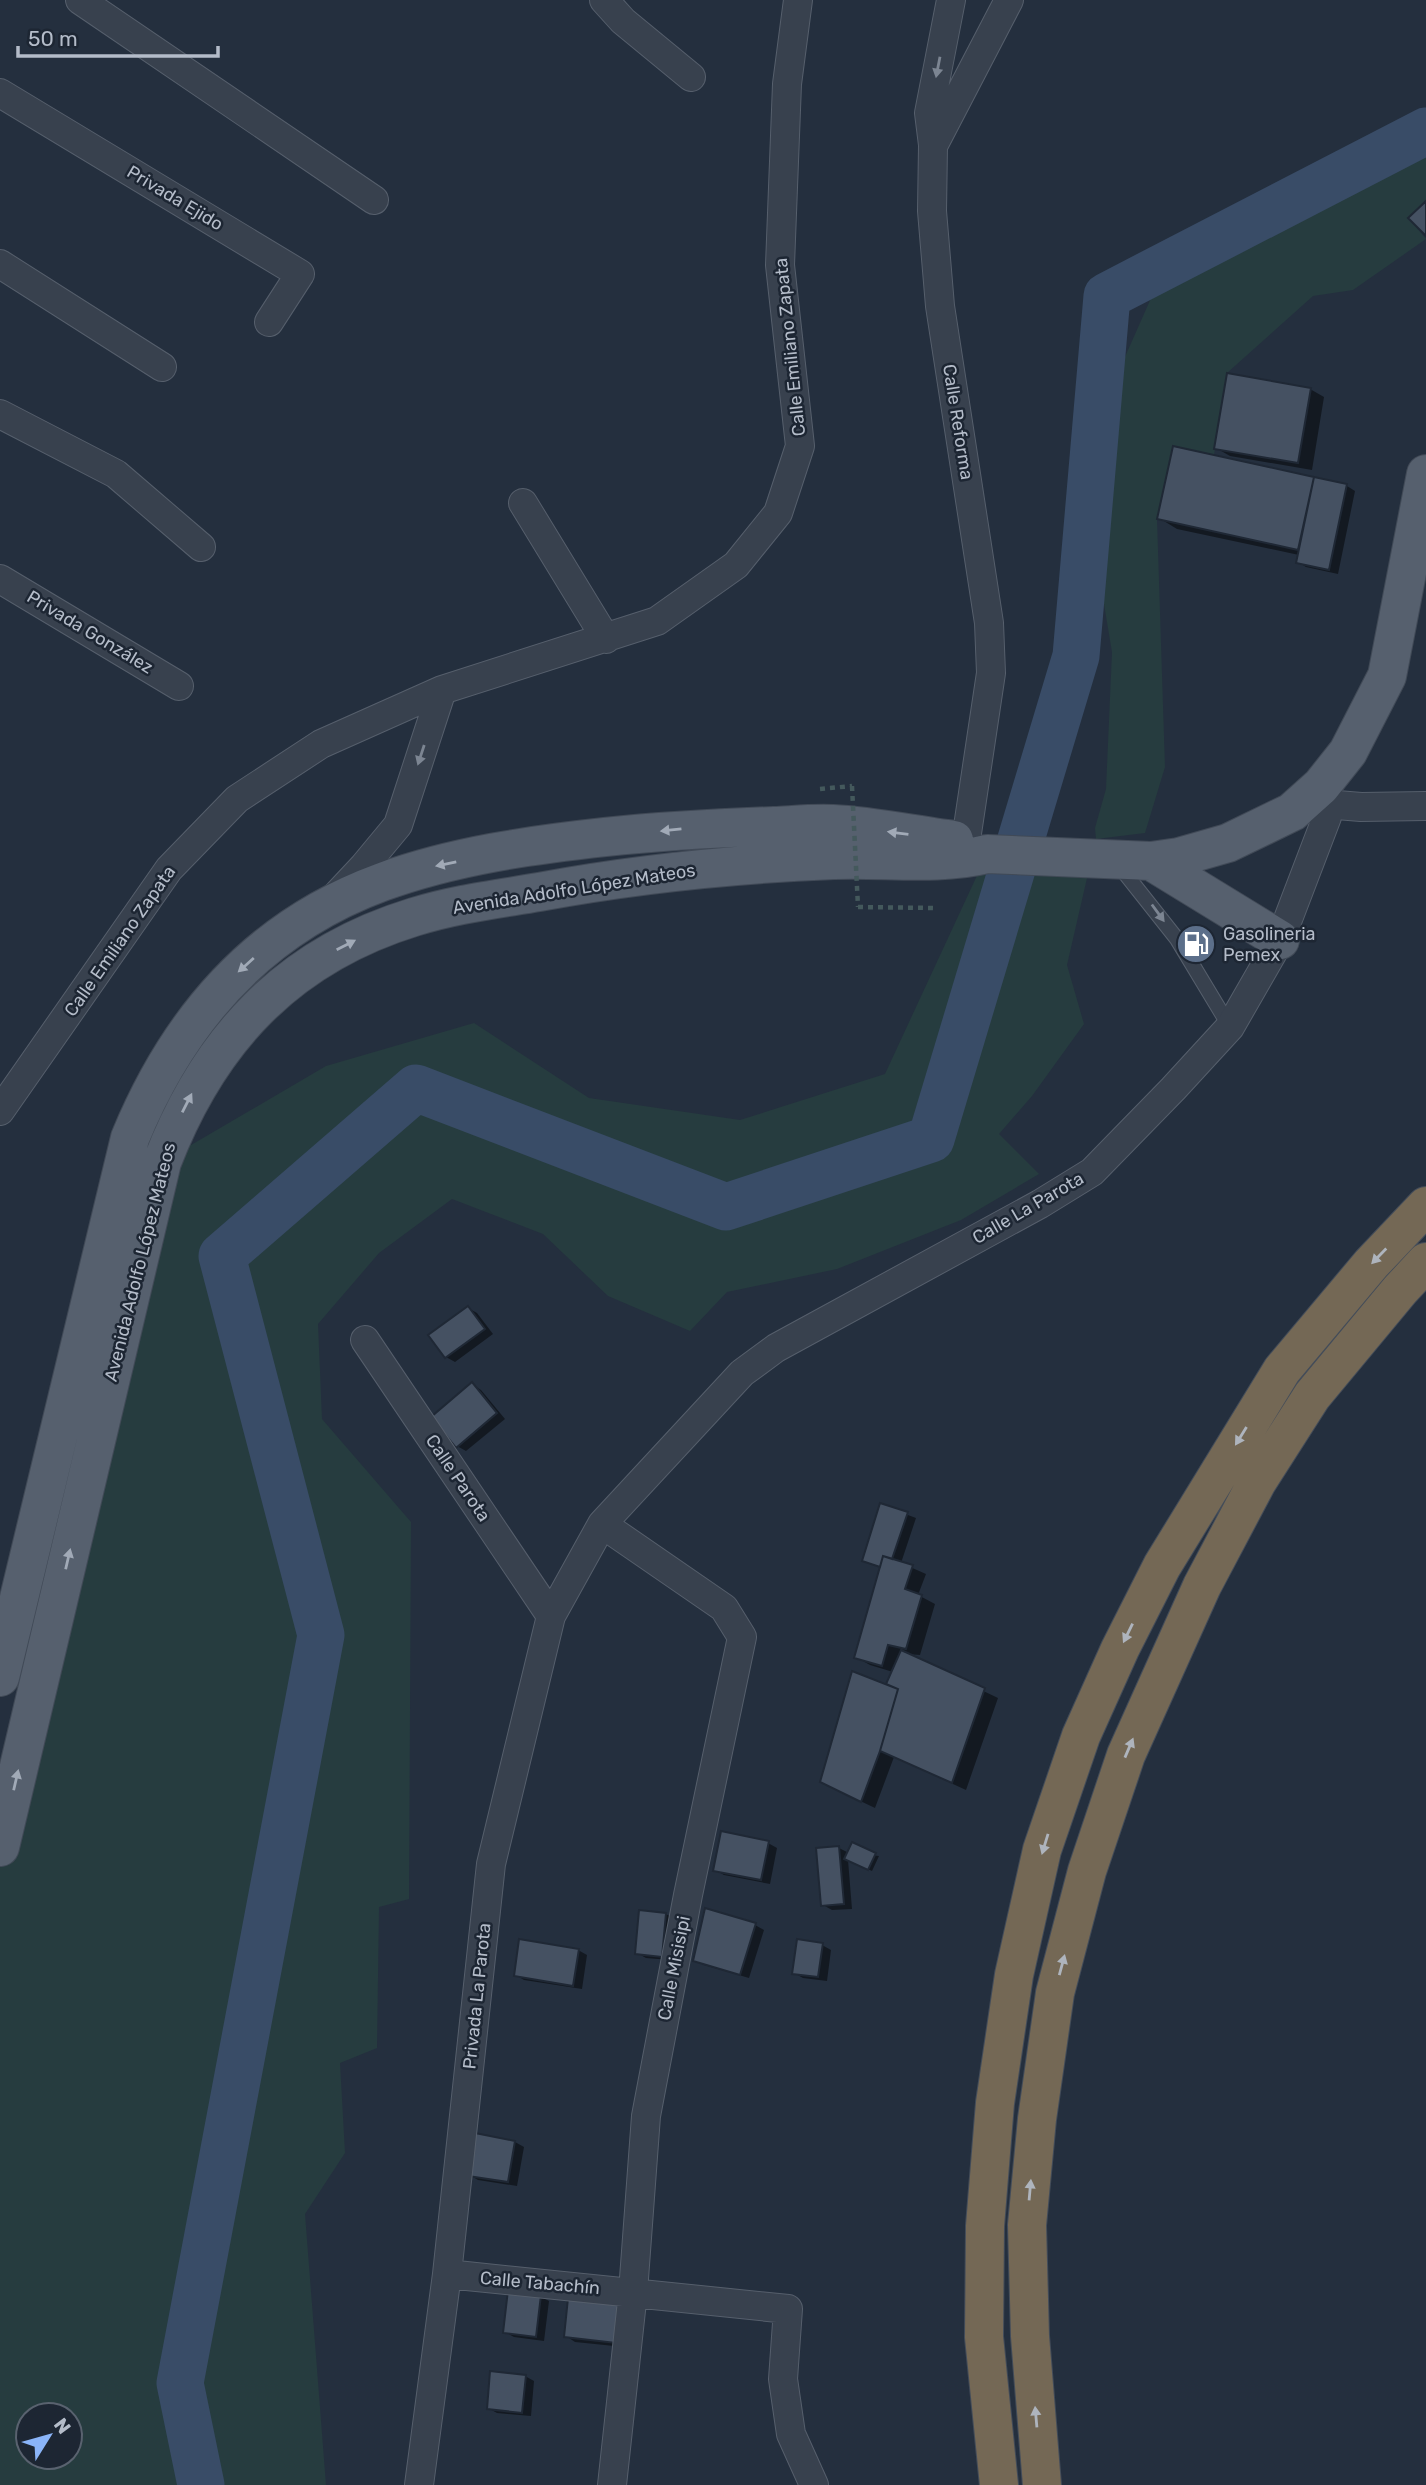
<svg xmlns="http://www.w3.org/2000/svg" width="1426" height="2485" font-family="Rubik,sans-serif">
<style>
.green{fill:#263c3f;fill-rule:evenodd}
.shadow{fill:#0007}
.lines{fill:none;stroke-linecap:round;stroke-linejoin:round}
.river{stroke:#394c67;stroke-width:47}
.building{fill:#455162;stroke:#1f2835;stroke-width:2}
.lane-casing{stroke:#565f6c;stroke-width:16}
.street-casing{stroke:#565f6c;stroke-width:30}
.primary-casing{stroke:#414a57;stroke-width:40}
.highway-casing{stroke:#434c59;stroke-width:40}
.path{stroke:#44595c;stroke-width:4.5;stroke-dasharray:5 5;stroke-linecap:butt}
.lane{stroke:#38414e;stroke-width:14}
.street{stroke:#38414e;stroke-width:28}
.primary{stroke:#56606e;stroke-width:38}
.highway{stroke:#746855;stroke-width:38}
.path-bridge{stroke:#44595c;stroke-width:4.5;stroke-dasharray:5 5;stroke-linecap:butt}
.oneway{fill:#7c8592}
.oneway2{fill:#a1aab7}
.oneway3{fill:#aeb4bd}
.labels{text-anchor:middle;stroke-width:5;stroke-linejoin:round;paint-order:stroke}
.street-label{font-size:18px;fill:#b4bcc9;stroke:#1d2633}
.poi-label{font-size:18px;fill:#b4bcc9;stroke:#1d2633;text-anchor:start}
</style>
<rect width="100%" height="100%" fill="#242f3e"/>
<path class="green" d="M 1426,131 L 1426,201 L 1409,218 L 1426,239 L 1353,290 L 1313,296 L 1227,373 L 1214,455 L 1173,447 L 1157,519 L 1165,767 L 1145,833 L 1096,839 L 1067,965 L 1084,1024 L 1032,1096 L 999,1134 L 1039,1174 L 961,1220 L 837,1269 L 727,1292 L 690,1331 L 608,1296 L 543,1234 L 452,1199 L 379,1253 L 318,1324 L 322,1419 L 411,1522 L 409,1899 L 379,1907 L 377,2048 L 340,2063 L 345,2153 L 305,2214 L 326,2485 L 0,2485 L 0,1848 L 162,1162 L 326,1066 L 474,1023 L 589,1098 L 740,1120 L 885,1074 L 987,854 L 1096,839 L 1095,828 L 1106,789 L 1112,652 L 1091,526 L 1109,393 L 1159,280 L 1243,211 ZM 28,2415 L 70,2415 L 70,2457 L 28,2457 Z"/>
<path class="shadow" d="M 1310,389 L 1324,397 L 1312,470 L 1230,456 L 1216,448 Z
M 1174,449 L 1347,486 L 1355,491 L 1338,574 L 1306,567 L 1298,562 L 1299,555 L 1177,529 L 1159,518 Z
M 468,1308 L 477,1313 L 493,1334 L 455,1362 L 446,1357 Z
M 472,1384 L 481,1390 L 505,1419 L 466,1451 L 457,1446 Z
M 881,1505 L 916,1518 L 901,1563 L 926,1574 L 918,1595 L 935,1604 L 920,1655 L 906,1654 L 998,1698 L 966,1790 L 894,1757 L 875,1808 L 835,1789 L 893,1672 L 870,1665 L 856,1657 L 882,1568 L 864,1560 Z
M 768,1843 L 777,1848 L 770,1884 L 724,1875 L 715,1870 Z
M 839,1848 L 849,1853 L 879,1856 L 872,1871 L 848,1860 L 852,1909 L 832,1910 L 823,1905 Z
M 666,1914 L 675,1919 L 670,1960 L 646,1958 L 637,1953 Z
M 755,1925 L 764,1930 L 749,1978 L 704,1965 L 695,1960 Z
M 822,1945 L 831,1950 L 827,1981 L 803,1978 L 794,1973 Z
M 578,1950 L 587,1955 L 582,1989 L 524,1980 L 516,1975 Z
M 476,2136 L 515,2142 L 524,2147 L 517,2186 L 478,2180 L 470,2175 Z
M 540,2296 L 549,2301 L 544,2341 L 514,2337 L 505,2332 Z
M 569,2300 L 624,2347 L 575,2342 L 566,2336 Z
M 525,2376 L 534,2381 L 531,2416 L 497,2413 L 488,2408 Z"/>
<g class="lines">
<path class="river" d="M 201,2485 L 180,2383 L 321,1635 L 222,1256 L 416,1088 L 726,1207 L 931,1139 L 1076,656 L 1107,296 L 1426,131"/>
</g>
<path class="building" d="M 1426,201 L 1426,236 L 1408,218 Z
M 1227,373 L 1311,388 L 1298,463 L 1214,449 Z
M 1173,446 L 1314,477 L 1298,550 L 1157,519 Z
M 1314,477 L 1347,484 L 1329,570 L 1296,563 Z
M 468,1306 L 485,1329 L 445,1358 L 428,1335 Z
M 472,1382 L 497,1413 L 456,1448 L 431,1417 Z
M 880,1503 L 908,1512 L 892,1559 L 883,1556 L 880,1567 L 862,1561 Z
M 883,1556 L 913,1565 L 905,1589 L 922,1595 L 906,1649 L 888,1645 L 882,1666 L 854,1658 Z
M 901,1650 L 985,1688 L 952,1783 L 880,1751 L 898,1689 L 886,1684 Z
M 852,1671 L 898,1689 L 880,1751 L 861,1802 L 820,1782 Z
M 721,1831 L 769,1841 L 761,1880 L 713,1871 Z
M 852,1842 L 876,1853 L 868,1870 L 844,1859 Z
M 839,1846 L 844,1904 L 821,1906 L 816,1848 Z
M 705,1908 L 756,1923 L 740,1975 L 693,1961 Z
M 639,1910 L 666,1913 L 662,1957 L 635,1954 Z
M 519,1939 L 579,1949 L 573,1986 L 514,1976 Z
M 797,1939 L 823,1943 L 818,1977 L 792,1974 Z
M 475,2133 L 515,2141 L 508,2182 L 468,2176 Z
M 508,2290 L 541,2295 L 536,2337 L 503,2333 Z
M 568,2298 L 620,2304 L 616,2343 L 564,2337 Z
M 490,2371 L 526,2375 L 522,2413 L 487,2409 Z"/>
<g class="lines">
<g class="lane-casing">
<path id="lane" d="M 1120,867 L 1177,939 L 1230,1027"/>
</g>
<g class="street-casing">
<path id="street" d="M 80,0 L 374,200
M 604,0 L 623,21 L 691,77
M 0,93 L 300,274 L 269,322
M 933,145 L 929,113 L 951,0
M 0,264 L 162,367
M 0,414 L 116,474 L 201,547
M 523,503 L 606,639
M 0,579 L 179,686
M 1325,804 L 1361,807 L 1426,806
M 963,860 L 991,673 L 989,623 L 940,306 L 932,211 L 933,146 L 1009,0
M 334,898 L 364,866 L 398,825 L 442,690
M 0,1111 L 169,869 L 237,799 L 321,744 L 442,690 L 657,621 L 736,565 L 778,513 L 800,446 L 780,265 L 787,84 L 798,0
M 365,1340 L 551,1616
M 602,1524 L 724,1608 L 742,1637 L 688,1895 L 646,2116 L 633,2292 L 612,2485
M 447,2274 L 788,2309 L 783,2379 L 791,2434 L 814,2485
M 419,2485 L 447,2274 L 491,1864 L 551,1616 L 602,1524 L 742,1373 L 776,1348 L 1040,1204 L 1092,1172 L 1173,1089 L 1230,1027 L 1280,940 L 1327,817 L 1321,786"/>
</g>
<g class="primary-casing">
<path id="primary" d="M 1151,861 L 1280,940
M 0,1677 L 130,1138 C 179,1019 259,927 382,882 C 453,856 531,845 605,837 C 662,831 717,828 774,826 C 794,825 813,823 833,824 C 873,826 914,835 954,840
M 0,1847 L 162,1162 C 209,1040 287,956 414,917 C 455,904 498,899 539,892 C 636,874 735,864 834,860 C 885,858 938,866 987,854 L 1151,861 L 1179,857 L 1228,843 L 1292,812 L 1321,786 L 1348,752 L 1387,676 L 1426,474"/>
</g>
<g class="highway-casing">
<path id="highway" d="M 999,2485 L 984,2337 L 985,2226 L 995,2103 L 1014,1975 L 1042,1850 L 1081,1736 L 1120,1649 L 1162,1566 L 1282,1370 L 1371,1264 L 1426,1206
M 1042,2485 L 1030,2336 L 1027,2225 L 1037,2119 L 1055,1993 L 1087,1871 L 1126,1755 L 1202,1586 L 1257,1482 L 1312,1396 L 1400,1290 L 1426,1262"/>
</g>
<path class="path" d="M 820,789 L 852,786
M 858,907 L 936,908"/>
<use href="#lane" class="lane"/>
<use href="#street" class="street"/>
<use href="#primary" class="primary"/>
<use href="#highway" class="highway"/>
<path class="path-bridge" d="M 852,786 L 858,907"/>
</g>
<defs><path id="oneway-solid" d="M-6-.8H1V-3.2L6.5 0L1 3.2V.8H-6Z" transform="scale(1.75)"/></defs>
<g class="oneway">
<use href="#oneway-solid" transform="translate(938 67) rotate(101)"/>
<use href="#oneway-solid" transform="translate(421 755) rotate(108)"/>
<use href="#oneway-solid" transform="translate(1158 913) rotate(54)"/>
</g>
<g class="oneway2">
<use href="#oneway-solid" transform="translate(671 830) rotate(174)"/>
<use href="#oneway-solid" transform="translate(898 833) rotate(-173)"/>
<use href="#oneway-solid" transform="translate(446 864) rotate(168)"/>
<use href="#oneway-solid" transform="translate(346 945) rotate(-27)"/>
<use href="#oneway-solid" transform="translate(246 965) rotate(138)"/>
<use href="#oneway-solid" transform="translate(187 1103) rotate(-63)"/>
<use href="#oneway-solid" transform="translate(68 1559) rotate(-77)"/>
<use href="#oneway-solid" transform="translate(16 1780) rotate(-77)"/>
</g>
<g class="oneway3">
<use href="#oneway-solid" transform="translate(1379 1256) rotate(134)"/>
<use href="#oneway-solid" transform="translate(1241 1436) rotate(122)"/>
<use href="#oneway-solid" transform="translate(1128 1633) rotate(116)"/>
<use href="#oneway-solid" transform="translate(1129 1748) rotate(-67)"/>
<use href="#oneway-solid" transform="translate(1045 1844) rotate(107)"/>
<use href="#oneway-solid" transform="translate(1062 1965) rotate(-75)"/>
<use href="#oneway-solid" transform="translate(1030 2190) rotate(-85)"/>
<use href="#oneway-solid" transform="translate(1036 2417) rotate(-95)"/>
</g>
<defs>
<g id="fuel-disc" transform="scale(2.0125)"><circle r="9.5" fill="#5c6f8a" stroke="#1d2633"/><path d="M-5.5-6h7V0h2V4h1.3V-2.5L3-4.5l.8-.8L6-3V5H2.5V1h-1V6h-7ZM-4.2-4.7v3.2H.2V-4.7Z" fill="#fff"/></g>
</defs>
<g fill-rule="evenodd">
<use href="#fuel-disc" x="1196" y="944"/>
</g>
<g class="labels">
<g class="street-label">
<text transform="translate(175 198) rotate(31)" y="6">Privada Ejido</text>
<text transform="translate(790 347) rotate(-96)" y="6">Calle Emiliano Zapata</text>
<text transform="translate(958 422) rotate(81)" y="6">Calle Reforma</text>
<text transform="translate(90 632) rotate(31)" y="6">Privada González</text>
<text transform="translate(574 889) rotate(-9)" y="6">Avenida Adolfo López Mateos</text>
<text transform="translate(120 941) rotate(-55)" y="6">Calle Emiliano Zapata</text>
<text transform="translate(1028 1208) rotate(-30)" y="6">Calle La Parota</text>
<text transform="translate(140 1262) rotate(-76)" y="6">Avenida Adolfo López Mateos</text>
<text transform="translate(458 1478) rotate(56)" y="6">Calle Parota</text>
<text transform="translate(674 1968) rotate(-79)" y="6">Calle Misisipi</text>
<text transform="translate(477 1996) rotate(-84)" y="6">Privada La Parota</text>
<text transform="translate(540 2283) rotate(5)" y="6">Calle Tabachín</text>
</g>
<g class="poi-label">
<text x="1223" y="940">Gasolineria<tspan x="1223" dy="21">Pemex</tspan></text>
</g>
</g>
<g transform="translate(49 2436) rotate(53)"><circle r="33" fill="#1d2633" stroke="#59626f" stroke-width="2"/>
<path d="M0-5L12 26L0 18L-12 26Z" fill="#8ab4f8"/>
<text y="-10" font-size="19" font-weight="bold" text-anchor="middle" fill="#b4bcc9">N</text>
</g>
<path d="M18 46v10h200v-10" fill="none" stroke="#b4bcc9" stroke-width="3.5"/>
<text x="28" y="46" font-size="21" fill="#b4bcc9" stroke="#1d2633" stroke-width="5" paint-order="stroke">50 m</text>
</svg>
